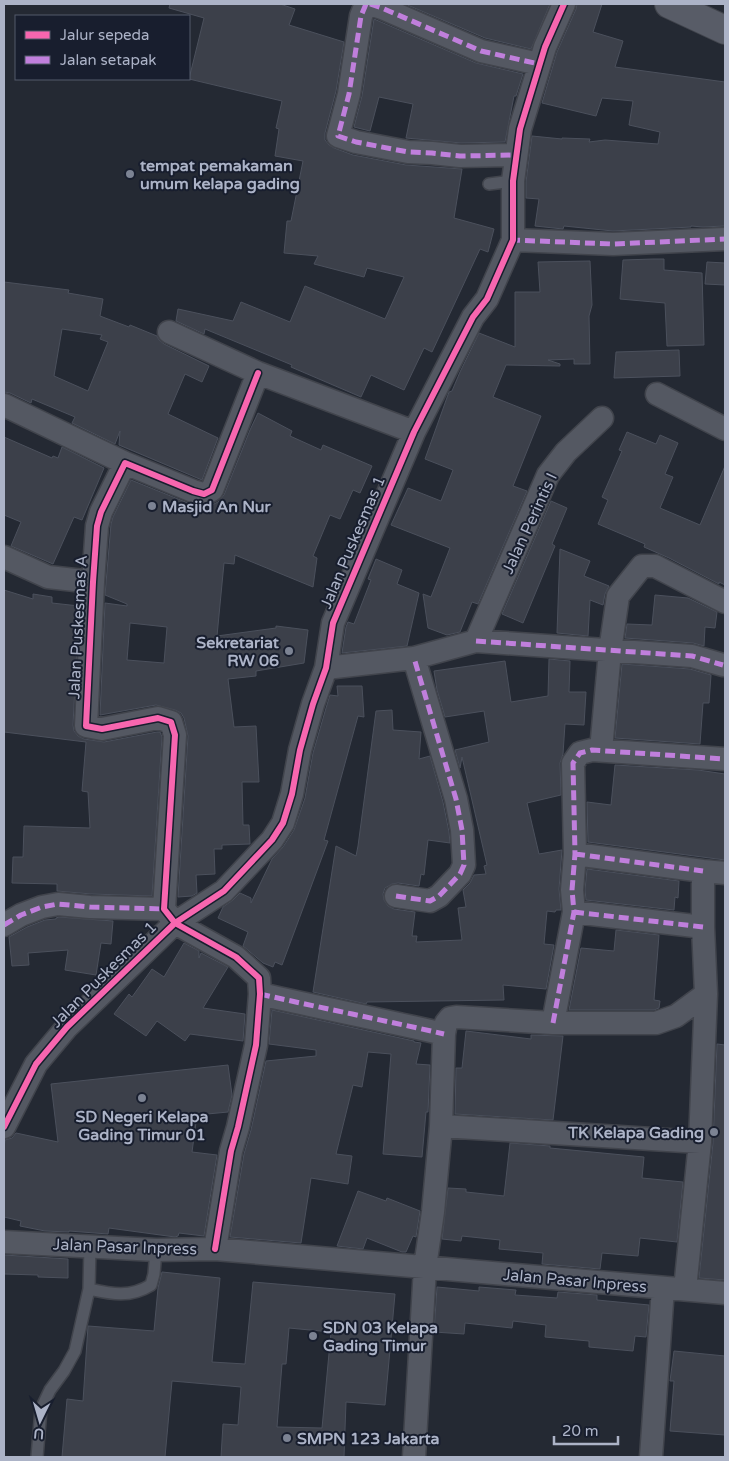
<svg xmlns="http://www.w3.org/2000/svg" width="729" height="1461" font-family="'Varela Round',sans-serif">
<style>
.building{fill:#3c404a;stroke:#4b505c;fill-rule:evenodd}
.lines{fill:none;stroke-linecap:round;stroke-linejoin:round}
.lane-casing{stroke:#41444c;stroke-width:14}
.street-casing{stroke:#41444c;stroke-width:25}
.secondary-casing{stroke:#41444c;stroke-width:30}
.lane{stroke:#545862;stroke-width:11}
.street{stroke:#545862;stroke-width:22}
.secondary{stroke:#585c67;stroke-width:28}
.quiet{stroke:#c07fdc;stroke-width:5;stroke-dasharray:10 5;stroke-linecap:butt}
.cycleway-casing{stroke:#181e2e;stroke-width:9}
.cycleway{stroke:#f766af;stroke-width:6}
.poi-dot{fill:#7c8393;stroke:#181e2e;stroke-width:2}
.labels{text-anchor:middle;stroke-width:4;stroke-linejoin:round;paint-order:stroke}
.poi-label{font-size:16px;font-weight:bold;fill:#acb3c7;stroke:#181e2e;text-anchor:start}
.street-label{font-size:16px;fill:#acb3c7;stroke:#181e2e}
</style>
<rect width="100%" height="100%" fill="#242933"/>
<path class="building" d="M 170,4 L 280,4 L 295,9 L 289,25 L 344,42 L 336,91 L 325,133 L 325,140 L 329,145 L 334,148 L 353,155 L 406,165 L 462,169 L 454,218 L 494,229 L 488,252 L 480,249 L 432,352 L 424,348 L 404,390 L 371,375 L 361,397 L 291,367 L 292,365 L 205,329 L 204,334 L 176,321 L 178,309 L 233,321 L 241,302 L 290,322 L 305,286 L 385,319 L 404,277 L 367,268 L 364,277 L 314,264 L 318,256 L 284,253 L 287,221 L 291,221 L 303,161 L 275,156 L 279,129 L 276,128 L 282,101 L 189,79 L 204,18 L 169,8 Z
M 405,4 L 550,4 L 531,49 L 485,38 Z
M 577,4 L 602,4 L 593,32 L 623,41 L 615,67 L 725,82 L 725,226 L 703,227 L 691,226 L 691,227 L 613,231 L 564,226 L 563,229 L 535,226 L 539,199 L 526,198 L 526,182 L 532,136 L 562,139 L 562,138 L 590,139 L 589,142 L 605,140 L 658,144 L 660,132 L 629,125 L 633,101 L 602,98 L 596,116 L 542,103 L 557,52 L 576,9 Z
M 374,19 L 476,63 L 523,74 L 516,96 L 514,96 L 505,142 L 461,143 L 406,138 L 413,104 L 379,97 L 370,131 L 354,127 L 362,96 Z
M 653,259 L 664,259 L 664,270 L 702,273 L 704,345 L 667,346 L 665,303 L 620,299 L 623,260 Z
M 590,261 L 592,305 L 589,316 L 590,364 L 574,364 L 574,359 L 548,360 L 560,364 L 560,366 L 506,365 L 493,397 L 541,416 L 513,486 L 527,491 L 478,604 L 472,602 L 460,632 L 447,635 L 428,628 L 423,594 L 431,597 L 450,548 L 391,525 L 408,488 L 441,501 L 453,470 L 425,459 L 449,392 L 452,391 L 460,372 L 479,333 L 515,347 L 515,292 L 540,292 L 538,262 Z
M 707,262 L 725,263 L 725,285 L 705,284 Z
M 4,282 L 69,290 L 68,293 L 103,299 L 100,316 L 129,327 L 130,325 L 157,336 L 159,340 L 164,344 L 209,366 L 202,382 L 185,374 L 168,414 L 218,438 L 202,480 L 119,445 L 120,431 L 115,444 L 72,423 L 75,417 L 32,399 L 31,403 L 10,393 L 4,392 ZM 62,329 L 102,335 L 100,339 L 108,342 L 88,391 L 54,376 Z
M 679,350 L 680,376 L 614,378 L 616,352 Z
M 258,413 L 292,431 L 290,436 L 321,450 L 323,445 L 372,466 L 360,493 L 353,490 L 340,519 L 330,515 L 313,556 L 317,558 L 313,587 L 235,555 L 234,564 L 224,563 L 217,636 L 276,628 L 276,626 L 308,630 L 304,663 L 256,671 L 256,676 L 228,679 L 234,727 L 256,726 L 259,782 L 242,782 L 243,825 L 249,825 L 250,844 L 222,845 L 222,849 L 214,849 L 215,874 L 196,875 L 197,893 L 192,896 L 178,897 L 188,736 L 184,718 L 181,713 L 175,710 L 156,705 L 100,715 L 105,603 L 127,606 L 127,604 L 105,595 L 111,524 L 113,517 L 131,480 L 188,503 L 201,507 L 210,506 L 218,502 L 224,495 L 250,430 ZM 130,623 L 167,627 L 164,663 L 127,660 Z
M 627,432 L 656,444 L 660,435 L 678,443 L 665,474 L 673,477 L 660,508 L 700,525 L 725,466 L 725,585 L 719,582 L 719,584 L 669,558 L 644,547 L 645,544 L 598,524 L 608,500 L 602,497 L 622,451 L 619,450 Z
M 4,437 L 52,458 L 53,456 L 58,458 L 62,447 L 104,468 L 82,520 L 74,517 L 53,564 L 11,546 L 21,522 L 4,515 Z
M 551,501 L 567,508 L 552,544 L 555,546 L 523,623 L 502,614 Z
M 560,549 L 590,561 L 584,576 L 609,586 L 605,594 L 603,605 L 590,600 L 588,636 L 557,633 Z
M 376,559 L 402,570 L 397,584 L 419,593 L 407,646 L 342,653 L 346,627 L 348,622 L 354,624 L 371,580 L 368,579 Z
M 4,590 L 33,599 L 33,594 L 52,597 L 52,603 L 79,606 L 73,725 L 74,731 L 78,736 L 84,739 L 104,742 L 157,732 L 160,732 L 162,737 L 152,896 L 91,894 L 57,891 L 57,884 L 12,883 L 13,857 L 23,857 L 24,826 L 90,828 L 88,792 L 82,791 L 86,742 L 4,732 Z
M 655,595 L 688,598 L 717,612 L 715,628 L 705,627 L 704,646 L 693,643 L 625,638 L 627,624 L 652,625 Z
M 549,659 L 570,661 L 569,692 L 586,692 L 584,725 L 565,724 L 563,754 L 560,763 L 561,795 L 527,803 L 539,854 L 562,850 L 559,889 L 561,910 L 556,910 L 555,912 L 547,911 L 544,944 L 554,945 L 546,989 L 503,985 L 504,1000 L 367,1002 L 366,1004 L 313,992 L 336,846 L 356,856 L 358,846 L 376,711 L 392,710 L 393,730 L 421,732 L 419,759 L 430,756 L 443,802 L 449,832 L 450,843 L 428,840 L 424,875 L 421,874 L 419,886 L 398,883 L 392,884 L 385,888 L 383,894 L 384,900 L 388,906 L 394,909 L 415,912 L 412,936 L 417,936 L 416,942 L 462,940 L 458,908 L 466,907 L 463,890 L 470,883 L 474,875 L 486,874 L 484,866 L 487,865 L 462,757 L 460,768 L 455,750 L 489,742 L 484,711 L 445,717 L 437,690 L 434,671 L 505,661 L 511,702 L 548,696 Z
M 622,664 L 690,669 L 711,675 L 709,703 L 703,703 L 700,744 L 615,738 Z
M 337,686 L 362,686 L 364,717 L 358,716 L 324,840 L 328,841 L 282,965 L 275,962 L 273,967 L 263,963 L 243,946 L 248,932 L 218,918 L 223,907 L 233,900 L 240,893 L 251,898 L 251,903 L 272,859 L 283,847 L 294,830 L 305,798 L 313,753 L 326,708 L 330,695 L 338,696 Z
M 615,765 L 698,770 L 725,774 L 725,860 L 588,842 L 587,802 L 611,805 Z
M 587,869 L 679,881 L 678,898 L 675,897 L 674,910 L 586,900 L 585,890 Z
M 59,917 L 113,921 L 111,944 L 101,943 L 96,975 L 65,970 L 68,950 L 28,953 L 29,965 L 12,966 L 9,937 L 27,927 L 45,920 L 56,919 L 56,918 Z
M 616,930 L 659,935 L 654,1000 L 660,1001 L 659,1008 L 654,1010 L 569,1010 L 581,948 L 614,951 Z
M 184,943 L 199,951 L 199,958 L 201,953 L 228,967 L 203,1008 L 245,1014 L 243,1041 L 190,1034 L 185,1041 L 157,1021 L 146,1036 L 114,1014 L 129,994 L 132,997 L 152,969 L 164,977 Z
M 272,1010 L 414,1041 L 414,1042 L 421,1043 L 416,1064 L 430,1065 L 428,1112 L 426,1112 L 422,1157 L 383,1154 L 391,1054 L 368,1052 L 362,1087 L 353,1085 L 336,1154 L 352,1156 L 348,1184 L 311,1178 L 301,1243 L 230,1237 L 244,1154 L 251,1130 L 266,1061 L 316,1056 L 316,1050 L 269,1044 Z
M 466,1031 L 531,1039 L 531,1035 L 563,1036 L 553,1120 L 455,1114 L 456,1068 L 462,1068 Z
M 717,1044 L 725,1045 L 725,1280 L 699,1278 L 713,1143 Z
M 228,1065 L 232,1095 L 228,1112 L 197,1115 L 192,1152 L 217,1155 L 204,1236 L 179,1233 L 178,1236 L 175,1237 L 109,1228 L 108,1234 L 69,1231 L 69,1232 L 45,1231 L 20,1226 L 21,1221 L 4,1217 L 4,1148 L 5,1140 L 12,1138 L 16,1133 L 58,1142 L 51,1084 Z
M 510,1143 L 550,1146 L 550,1148 L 644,1157 L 642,1178 L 683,1182 L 677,1242 L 640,1238 L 638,1256 L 602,1253 L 600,1269 L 542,1264 L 543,1253 L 499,1249 L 500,1240 L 462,1236 L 461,1241 L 442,1239 L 448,1188 L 466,1189 L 466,1192 L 504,1196 Z
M 358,1191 L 386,1201 L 387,1198 L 420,1211 L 416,1237 L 413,1236 L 406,1252 L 402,1252 L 367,1238 L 363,1249 L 337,1246 Z
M 4,1255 L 68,1259 L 68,1278 L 38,1277 L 38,1275 L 4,1274 Z
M 162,1272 L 220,1278 L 212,1362 L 245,1364 L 253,1282 L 395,1294 L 385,1405 L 346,1402 L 344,1457 L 221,1457 L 223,1424 L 238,1425 L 241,1387 L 172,1381 L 165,1457 L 62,1457 L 67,1399 L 83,1401 L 88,1326 L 154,1331 L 158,1288 ZM 289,1328 L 331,1332 L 322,1428 L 277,1427 L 282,1364 L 286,1364 Z
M 437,1287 L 479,1291 L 479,1287 L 516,1290 L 515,1295 L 557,1298 L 558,1292 L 597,1295 L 597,1300 L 649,1305 L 646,1337 L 635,1336 L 633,1351 L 589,1347 L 589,1341 L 545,1337 L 546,1325 L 513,1321 L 512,1328 L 465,1323 L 464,1334 L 434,1332 Z
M 674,1351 L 725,1356 L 725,1435 L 670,1431 L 674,1381 L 670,1381 Z"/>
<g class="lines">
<g class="lane-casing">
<path id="lane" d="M 489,184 L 513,181
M 89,1289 C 112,1294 130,1298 151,1285 L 154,1274 L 156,1250
M 37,1457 L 41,1409 L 50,1390 L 64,1371 L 75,1351 L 89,1289 L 90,1246"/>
</g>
<g class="street-casing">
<path id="street" d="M 366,4 L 361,16 L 349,94 L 338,136 L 356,142 L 408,152 L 432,153 L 460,156 L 516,155
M 370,4 L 382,8 L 481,51 L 539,64
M 513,240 L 613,244 L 725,239
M 169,332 L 258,373 L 414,432
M 657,394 L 725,429
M 4,405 L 125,463
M 4,557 L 48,577 L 93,582
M 476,641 L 548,475 L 566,452 L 602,418
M 326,668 L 414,658 L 476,641 L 692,656 L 723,665
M 601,750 L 610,651 L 618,596 L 642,566 L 655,566 L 725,602
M 575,854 L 703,871 L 725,873
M 396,896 L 430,901 L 439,896 L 460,874 L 464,865 L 462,830 L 456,799 L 414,658
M 574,912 L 703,927
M 4,925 L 21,915 L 42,907 L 58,904 L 90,907 L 164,909
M 260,994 C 321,1008 383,1020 444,1034
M 553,1023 L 574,912 L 572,890 L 575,854 L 573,763 L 580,753 L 592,750 L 725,759
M 441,1126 L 700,1142
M 4,1127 L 36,1064 L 67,1027 L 175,923 L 224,891 L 272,840 L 283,823 L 292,794 L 300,750 L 313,704 L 326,668 L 333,623 L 414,432 L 473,317 L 487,299 L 513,240 L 513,181 L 520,129 L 545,47 L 564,4
M 4,1242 L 156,1250 L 215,1249 L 725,1293
M 215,1249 L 231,1151 L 238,1127 L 256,1045 L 260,994 L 259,978 L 236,957 L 175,923 L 164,909 L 175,735 L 171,722 L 158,718 L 102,729 L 86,726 L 93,582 L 97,526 L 101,512 L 125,463 L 193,491 L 204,494 L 212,490 L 258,373
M 685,1289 L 700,1142 L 706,994 L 703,927 L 703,871
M 414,1457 L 425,1267 L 433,1212 L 441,1126 L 444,1034 L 446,1023 L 450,1018 L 456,1017 L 553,1023 L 656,1023 L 676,1016 L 706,994
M 651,1457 L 663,1288"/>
</g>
<g class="secondary-casing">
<path id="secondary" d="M 669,4 L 725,30"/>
</g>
<use href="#lane" class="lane"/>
<use href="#street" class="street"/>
<use href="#secondary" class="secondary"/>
<path class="quiet" d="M 366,4 L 361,16 L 349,94 L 338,136 L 356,142 L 408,152 L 432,153 L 460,156 L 516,155
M 370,4 L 382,8 L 481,51 L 539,64
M 513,237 L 513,240 L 613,244 L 725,239
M 476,641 L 692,656 L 723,665
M 575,854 L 703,871
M 396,896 L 430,901 L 439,896 L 460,874 L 464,865 L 462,830 L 456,799 L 414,658
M 574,912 L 703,927
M 4,925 L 21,915 L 42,907 L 58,904 L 90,907 L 164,909
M 260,994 C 321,1008 383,1020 444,1034
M 553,1023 L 574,912 L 572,890 L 575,854 L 573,763 L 580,753 L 592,750 L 725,759"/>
<g class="cycleway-casing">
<path id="cycleway" d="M 4,1127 L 36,1064 L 67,1027 L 175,923 L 224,891 L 272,840 L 283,823 L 292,794 L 300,750 L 313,704 L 326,668 L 333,623 L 414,432 L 473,317 L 487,299 L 513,240 L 513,181 L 520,129 L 545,47 L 564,4
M 215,1249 L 231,1151 L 238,1127 L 256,1045 L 260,994 L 259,978 L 236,957 L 175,923 L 164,909 L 175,735 L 171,722 L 158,718 L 102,729 L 86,726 L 93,582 L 97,526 L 101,512 L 125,463 L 193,491 L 204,494 L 212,490 L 258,373"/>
</g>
<use href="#cycleway" class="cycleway"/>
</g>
<g class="poi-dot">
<circle cx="130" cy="174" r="5"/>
<circle cx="152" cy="506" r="5"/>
<circle cx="289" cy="651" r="5"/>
<circle cx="142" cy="1098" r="5"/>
<circle cx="714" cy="1132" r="5"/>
<circle cx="313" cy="1336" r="5"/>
<circle cx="287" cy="1438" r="5"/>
</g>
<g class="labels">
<g class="poi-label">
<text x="140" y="171">tempat pemakaman<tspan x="140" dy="18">umum kelapa gading</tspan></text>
<text x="162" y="512">Masjid An Nur</text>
<text x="279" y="648" text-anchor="end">Sekretariat<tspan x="279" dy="18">RW 06</tspan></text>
<text x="142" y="1122" text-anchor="middle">SD Negeri Kelapa<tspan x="142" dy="18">Gading Timur 01</tspan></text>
<text x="704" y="1138" text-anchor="end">TK Kelapa Gading</text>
<text x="323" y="1333">SDN 03 Kelapa<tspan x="323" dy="18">Gading Timur</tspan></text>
<text x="297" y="1444">SMPN 123 Jakarta</text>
</g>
<g class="street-label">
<text transform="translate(529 523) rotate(-65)" y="6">Jalan Perintis I</text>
<text transform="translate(352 542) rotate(-67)" y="6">Jalan Puskesmas 1</text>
<text transform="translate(77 627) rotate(-87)" y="6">Jalan Puskesmas A</text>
<text transform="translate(103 974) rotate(-45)" y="6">Jalan Puskesmas 1</text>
<text transform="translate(125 1246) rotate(2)" y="6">Jalan Pasar Inpress</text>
<text transform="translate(575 1280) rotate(5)" y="6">Jalan Pasar Inpress</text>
</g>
</g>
<rect width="729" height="1461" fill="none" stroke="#acb3c7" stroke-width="10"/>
<rect x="15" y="15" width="175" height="65" fill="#181e2e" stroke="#535a6b"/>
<rect x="25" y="31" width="25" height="8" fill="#f766af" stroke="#535a6b"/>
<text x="60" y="40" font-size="15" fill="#acb3c7">Jalur sepeda</text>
<rect x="25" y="56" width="25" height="8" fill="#c07fdc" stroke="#535a6b"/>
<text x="60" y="65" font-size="15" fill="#acb3c7">Jalan setapak</text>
<g transform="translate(40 1421) rotate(185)" stroke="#181e2e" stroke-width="4" paint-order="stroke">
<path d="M0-4L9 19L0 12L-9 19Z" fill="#acb3c7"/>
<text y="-8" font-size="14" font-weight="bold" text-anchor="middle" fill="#acb3c7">U</text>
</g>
<path d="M554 1436v8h64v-8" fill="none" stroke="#acb3c7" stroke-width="2.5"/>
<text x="562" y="1436" font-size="15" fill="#acb3c7" stroke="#181e2e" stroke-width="4" paint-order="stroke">20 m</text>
</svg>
